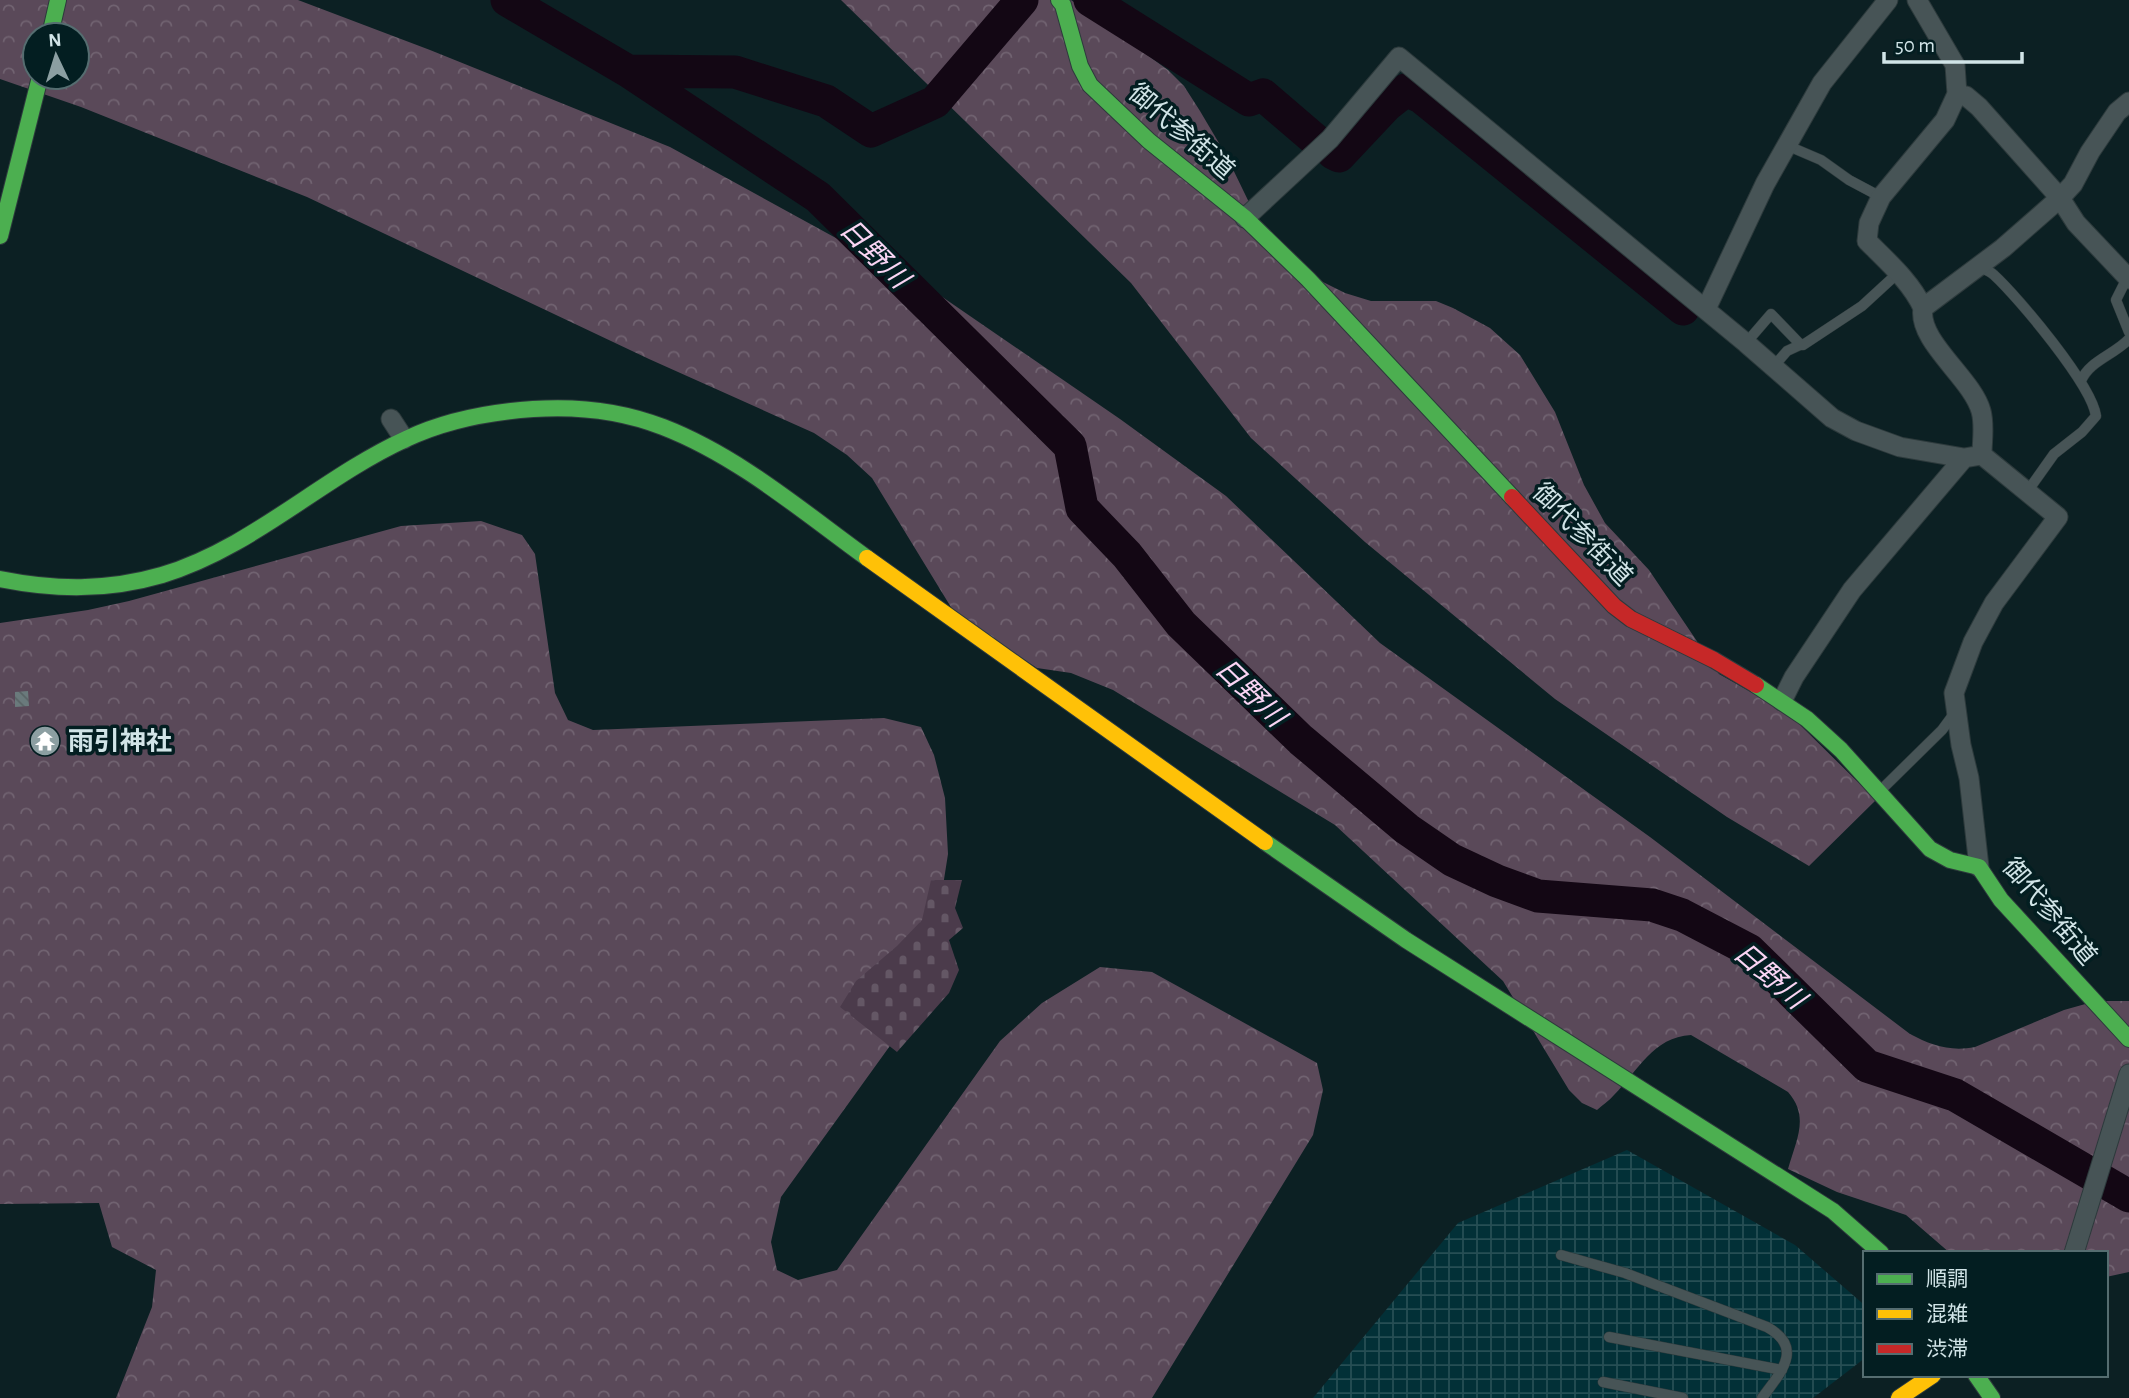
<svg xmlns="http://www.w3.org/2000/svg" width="2129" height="1398" font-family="'Alegreya Sans','Noto Sans JP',sans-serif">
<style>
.industrial{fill:url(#industrial-grid)}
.forest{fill:url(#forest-crowns);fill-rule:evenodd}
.cemetery{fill:url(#cemetery-stones)}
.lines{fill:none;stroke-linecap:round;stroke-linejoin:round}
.river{stroke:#130714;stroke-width:33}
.building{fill:url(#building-back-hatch)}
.lane-casing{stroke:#2d3a3c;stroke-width:11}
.street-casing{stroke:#2d3a3c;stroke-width:21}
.fast-casing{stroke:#2d3a3c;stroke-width:18}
.slow-casing{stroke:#2d3a3c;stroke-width:18}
.jam-casing{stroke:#2d3a3c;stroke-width:18}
.lane{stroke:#475456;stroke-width:10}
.street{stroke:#475456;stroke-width:19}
.fast{stroke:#4caf50;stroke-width:16}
.slow{stroke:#ffc107;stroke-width:16}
.jam{stroke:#c62828;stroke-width:16}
.labels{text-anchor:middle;stroke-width:7;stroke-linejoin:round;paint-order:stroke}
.street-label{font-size:26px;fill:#d1e4e7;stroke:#031e21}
.poi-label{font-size:26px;font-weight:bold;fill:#d1e4e7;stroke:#031e21;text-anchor:start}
.water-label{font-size:28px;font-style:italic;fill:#fad5f4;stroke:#031e21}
</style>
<defs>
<pattern id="industrial-grid" width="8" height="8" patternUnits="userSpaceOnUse" patternTransform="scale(1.75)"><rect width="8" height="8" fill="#023037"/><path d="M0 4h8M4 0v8" fill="none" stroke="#264e54"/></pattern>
<pattern id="forest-crowns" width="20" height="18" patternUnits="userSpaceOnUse" patternTransform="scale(1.75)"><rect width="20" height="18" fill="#5a4959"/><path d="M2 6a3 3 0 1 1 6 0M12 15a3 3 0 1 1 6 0" fill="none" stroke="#716371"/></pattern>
<pattern id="cemetery-stones" width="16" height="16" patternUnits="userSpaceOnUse" patternTransform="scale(1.75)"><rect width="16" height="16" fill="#4b3b4b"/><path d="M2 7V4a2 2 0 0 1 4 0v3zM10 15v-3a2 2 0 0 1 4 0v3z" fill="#645765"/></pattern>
<pattern id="building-back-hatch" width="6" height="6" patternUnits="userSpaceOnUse" patternTransform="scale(1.75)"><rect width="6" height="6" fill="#6a7a7c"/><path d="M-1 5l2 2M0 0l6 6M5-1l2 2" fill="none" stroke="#596466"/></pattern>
</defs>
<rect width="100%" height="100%" fill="#0c2023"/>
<path class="industrial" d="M 1627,1150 L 1795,1245 L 1861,1302 L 1865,1306 L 1865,1358 L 1813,1398 L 1313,1398 L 1458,1223 Z"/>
<path class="forest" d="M 0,0 L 298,0 L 430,50 L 670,147 L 938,294 L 1120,419 L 1226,496 L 1380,643 L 1650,837 L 1910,1034 C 1931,1045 1950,1052 1975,1047 L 2064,1010 L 2096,1001 L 2129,1001 L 2129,1272 L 2106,1277 L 2106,1253 L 1950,1253 L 1906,1215 L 1837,1192 L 1788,1169 C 1796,1140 1810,1117 1788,1092 L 1691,1035 C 1653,1037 1638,1071 1614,1095 C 1609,1101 1602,1105 1597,1110 L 1582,1103 L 1569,1090 L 1503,981 L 1335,825 L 1113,690 L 1071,673 L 1037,668 L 957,617 L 872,478 L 847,455 L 814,433 L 649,359 L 307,197 L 81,107 L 0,79 ZM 35,35 L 77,35 L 77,77 L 35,77 Z
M 841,0 L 1071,0 L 1168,70 L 1184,86 L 1200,111 L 1226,155 L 1260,225 L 1321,281 L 1345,293 L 1371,301 L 1436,301 L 1453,308 L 1490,328 L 1520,355 L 1555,412 L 1584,485 L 1605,523 L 1649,570 L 1719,674 L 1788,713 L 1876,800 L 1809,866 L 1727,817 L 1555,699 L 1365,542 L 1251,438 L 1131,283 Z
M 481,521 L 522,535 L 535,554 L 555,693 L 568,720 L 593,730 L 884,718 L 921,727 L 934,755 L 945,798 L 948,854 L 928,981 L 892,1043 L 781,1197 L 771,1242 L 777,1270 L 798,1280 L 837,1270 L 1000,1041 L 1042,1003 L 1100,967 L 1152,972 L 1317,1063 L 1323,1090 L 1313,1135 L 1152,1398 L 116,1398 L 152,1307 L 156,1270 L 112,1247 L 99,1203 L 0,1204 L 0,623 L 88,610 L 129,601 L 401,526 Z"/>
<path class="cemetery" d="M 931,880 L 962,880 L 955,908 L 963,928 L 949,940 L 959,970 L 949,993 L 897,1052 L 840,1007 L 856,981 L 897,946 L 922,920 Z"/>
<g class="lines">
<path class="river" d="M 507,0 L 628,71 L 818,197 L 1070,446 L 1082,508 L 1127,555 L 1181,624 L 1301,740 L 1407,829 L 1452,860 L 1497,881 L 1538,896 L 1652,905 L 1682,915 L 1749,950 L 1867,1066 L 1955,1095 L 2129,1196
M 1090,0 L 1249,100 L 1263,95 L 1319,143
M 628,71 L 735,72 L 826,101 L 871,131 L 935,102 L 1022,0
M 1333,153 L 1339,156 L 1387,105 L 1406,90 L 1421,97 L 1683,309"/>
</g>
<path class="building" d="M 28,691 L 29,706 L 15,707 L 15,692 Z
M 89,729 L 90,744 L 73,745 L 72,741 L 70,741 L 71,730 Z
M 38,733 L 50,733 L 51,748 L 39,749 Z"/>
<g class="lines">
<g class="lane-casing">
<path id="lane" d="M 1786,145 L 1821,160 L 1849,180 L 1881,197
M 1979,267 C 1984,269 1990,271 1994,275 C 2018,297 2092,385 2096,416 L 2082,432 L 2054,454 L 2027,492
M 2127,278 L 2116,300 L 2129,332
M 1746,343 L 1771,314 L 1799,343 L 1803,345 L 1862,306 L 1899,272
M 1773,367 L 1787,351 L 1802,344
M 2081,381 C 2089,361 2114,355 2129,339
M 1880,791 L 1942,730 L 1956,711
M 1561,1255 L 1625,1273 L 1767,1327 C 1805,1348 1780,1373 1762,1398
M 1609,1337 L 1782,1370
M 1603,1382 L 1683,1398"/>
</g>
<g class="street-casing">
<path id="street" d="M 1917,0 L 1955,65 L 1957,94 L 1966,96 L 1979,107 L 2060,198 L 2076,223 L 2129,279
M 1245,218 L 1330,139 L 1399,57 L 1746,343 L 1832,418 L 1856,431 L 1900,447 L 1964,458 L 1982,455 L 2058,517 L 1994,603 L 1973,642 L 1954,693 L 1961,745 L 1969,778 L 1979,867
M 1923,308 C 1911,282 1888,262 1867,241 L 1869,223 L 1881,197 L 1945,120 L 1957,94
M 1706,309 L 1765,184 L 1822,83 L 1888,0
M 391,419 L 404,439
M 1982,455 C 1982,441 1985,425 1981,411 C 1972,378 1917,341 1923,308 L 2003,248 L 2060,198 L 2073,184 L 2090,152 L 2117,112 L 2129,102
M 1782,701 L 1794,677 L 1852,590 L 1964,458
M 2074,1253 L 2129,1074"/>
</g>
<g class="fast-casing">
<path id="fast" d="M 1059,0 L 1063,5 L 1080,66 L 1090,85 L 1149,141 L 1245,218 L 1308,279 L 1512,497
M 50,35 L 58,0
M 0,236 L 40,77
M 0,579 C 55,590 107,591 162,575 C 252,548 321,478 406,439 C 446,420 489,412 533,409 C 577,406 622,411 663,427 C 738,456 802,511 867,558
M 1756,685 L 1807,719 L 1841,750 L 1930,849 L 1950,860 L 1979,867 L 2001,900 L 2129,1039
M 1265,842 L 1406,940 L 1833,1211 L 1881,1253
M 1976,1375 L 1992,1398"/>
</g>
<g class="slow-casing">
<path id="slow" d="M 867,558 L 1265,842
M 1899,1398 L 1933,1375"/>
</g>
<g class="jam-casing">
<path id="jam" d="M 1512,497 L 1614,606 L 1631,619 L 1714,660 L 1756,685"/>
</g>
<use href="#lane" class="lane"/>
<use href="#street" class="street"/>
<use href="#fast" class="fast"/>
<use href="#slow" class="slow"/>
<use href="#jam" class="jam"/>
</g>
<defs>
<g id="temple-disc" transform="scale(1.575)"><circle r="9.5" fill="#8c9fa2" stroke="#031e21"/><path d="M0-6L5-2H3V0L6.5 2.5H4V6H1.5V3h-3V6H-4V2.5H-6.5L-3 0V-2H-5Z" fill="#fff"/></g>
</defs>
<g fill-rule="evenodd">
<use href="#temple-disc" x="45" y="741"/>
</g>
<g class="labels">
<g class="street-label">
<text transform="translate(1182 131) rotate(41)" y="9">御代参街道</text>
<text transform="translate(1583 534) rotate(46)" y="9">御代参街道</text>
<text transform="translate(2050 911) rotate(50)" y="9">御代参街道</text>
</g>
<g class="poi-label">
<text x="68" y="750">雨引神社</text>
</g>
<g class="water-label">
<text transform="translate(875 253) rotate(45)" y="10">日野川</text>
<text transform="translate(1251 692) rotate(44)" y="10">日野川</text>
<text transform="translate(1770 975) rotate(41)" y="10">日野川</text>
</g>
</g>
<rect x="1863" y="1251" width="245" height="126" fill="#031e21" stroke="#556d70" stroke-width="2"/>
<rect x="1877" y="1274" width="35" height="10" fill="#4caf50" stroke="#556d70" stroke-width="2"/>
<text x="1926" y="1286" font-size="21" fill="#d1e4e7">順調</text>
<rect x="1877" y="1309" width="35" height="10" fill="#ffc107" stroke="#556d70" stroke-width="2"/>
<text x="1926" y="1321" font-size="21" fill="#d1e4e7">混雑</text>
<rect x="1877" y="1344" width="35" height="10" fill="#c62828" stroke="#556d70" stroke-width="2"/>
<text x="1926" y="1356" font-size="21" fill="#d1e4e7">渋滞</text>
<g transform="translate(56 56) rotate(356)"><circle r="33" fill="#031e21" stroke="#556d70" stroke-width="2"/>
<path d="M0-5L12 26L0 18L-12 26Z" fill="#8c9fa2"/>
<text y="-10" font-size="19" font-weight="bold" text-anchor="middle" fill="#d1e4e7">N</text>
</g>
<path d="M1884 52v10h138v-10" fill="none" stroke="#d1e4e7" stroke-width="3.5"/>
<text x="1895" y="52" font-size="21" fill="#d1e4e7" stroke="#031e21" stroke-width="5" paint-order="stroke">50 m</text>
</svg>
